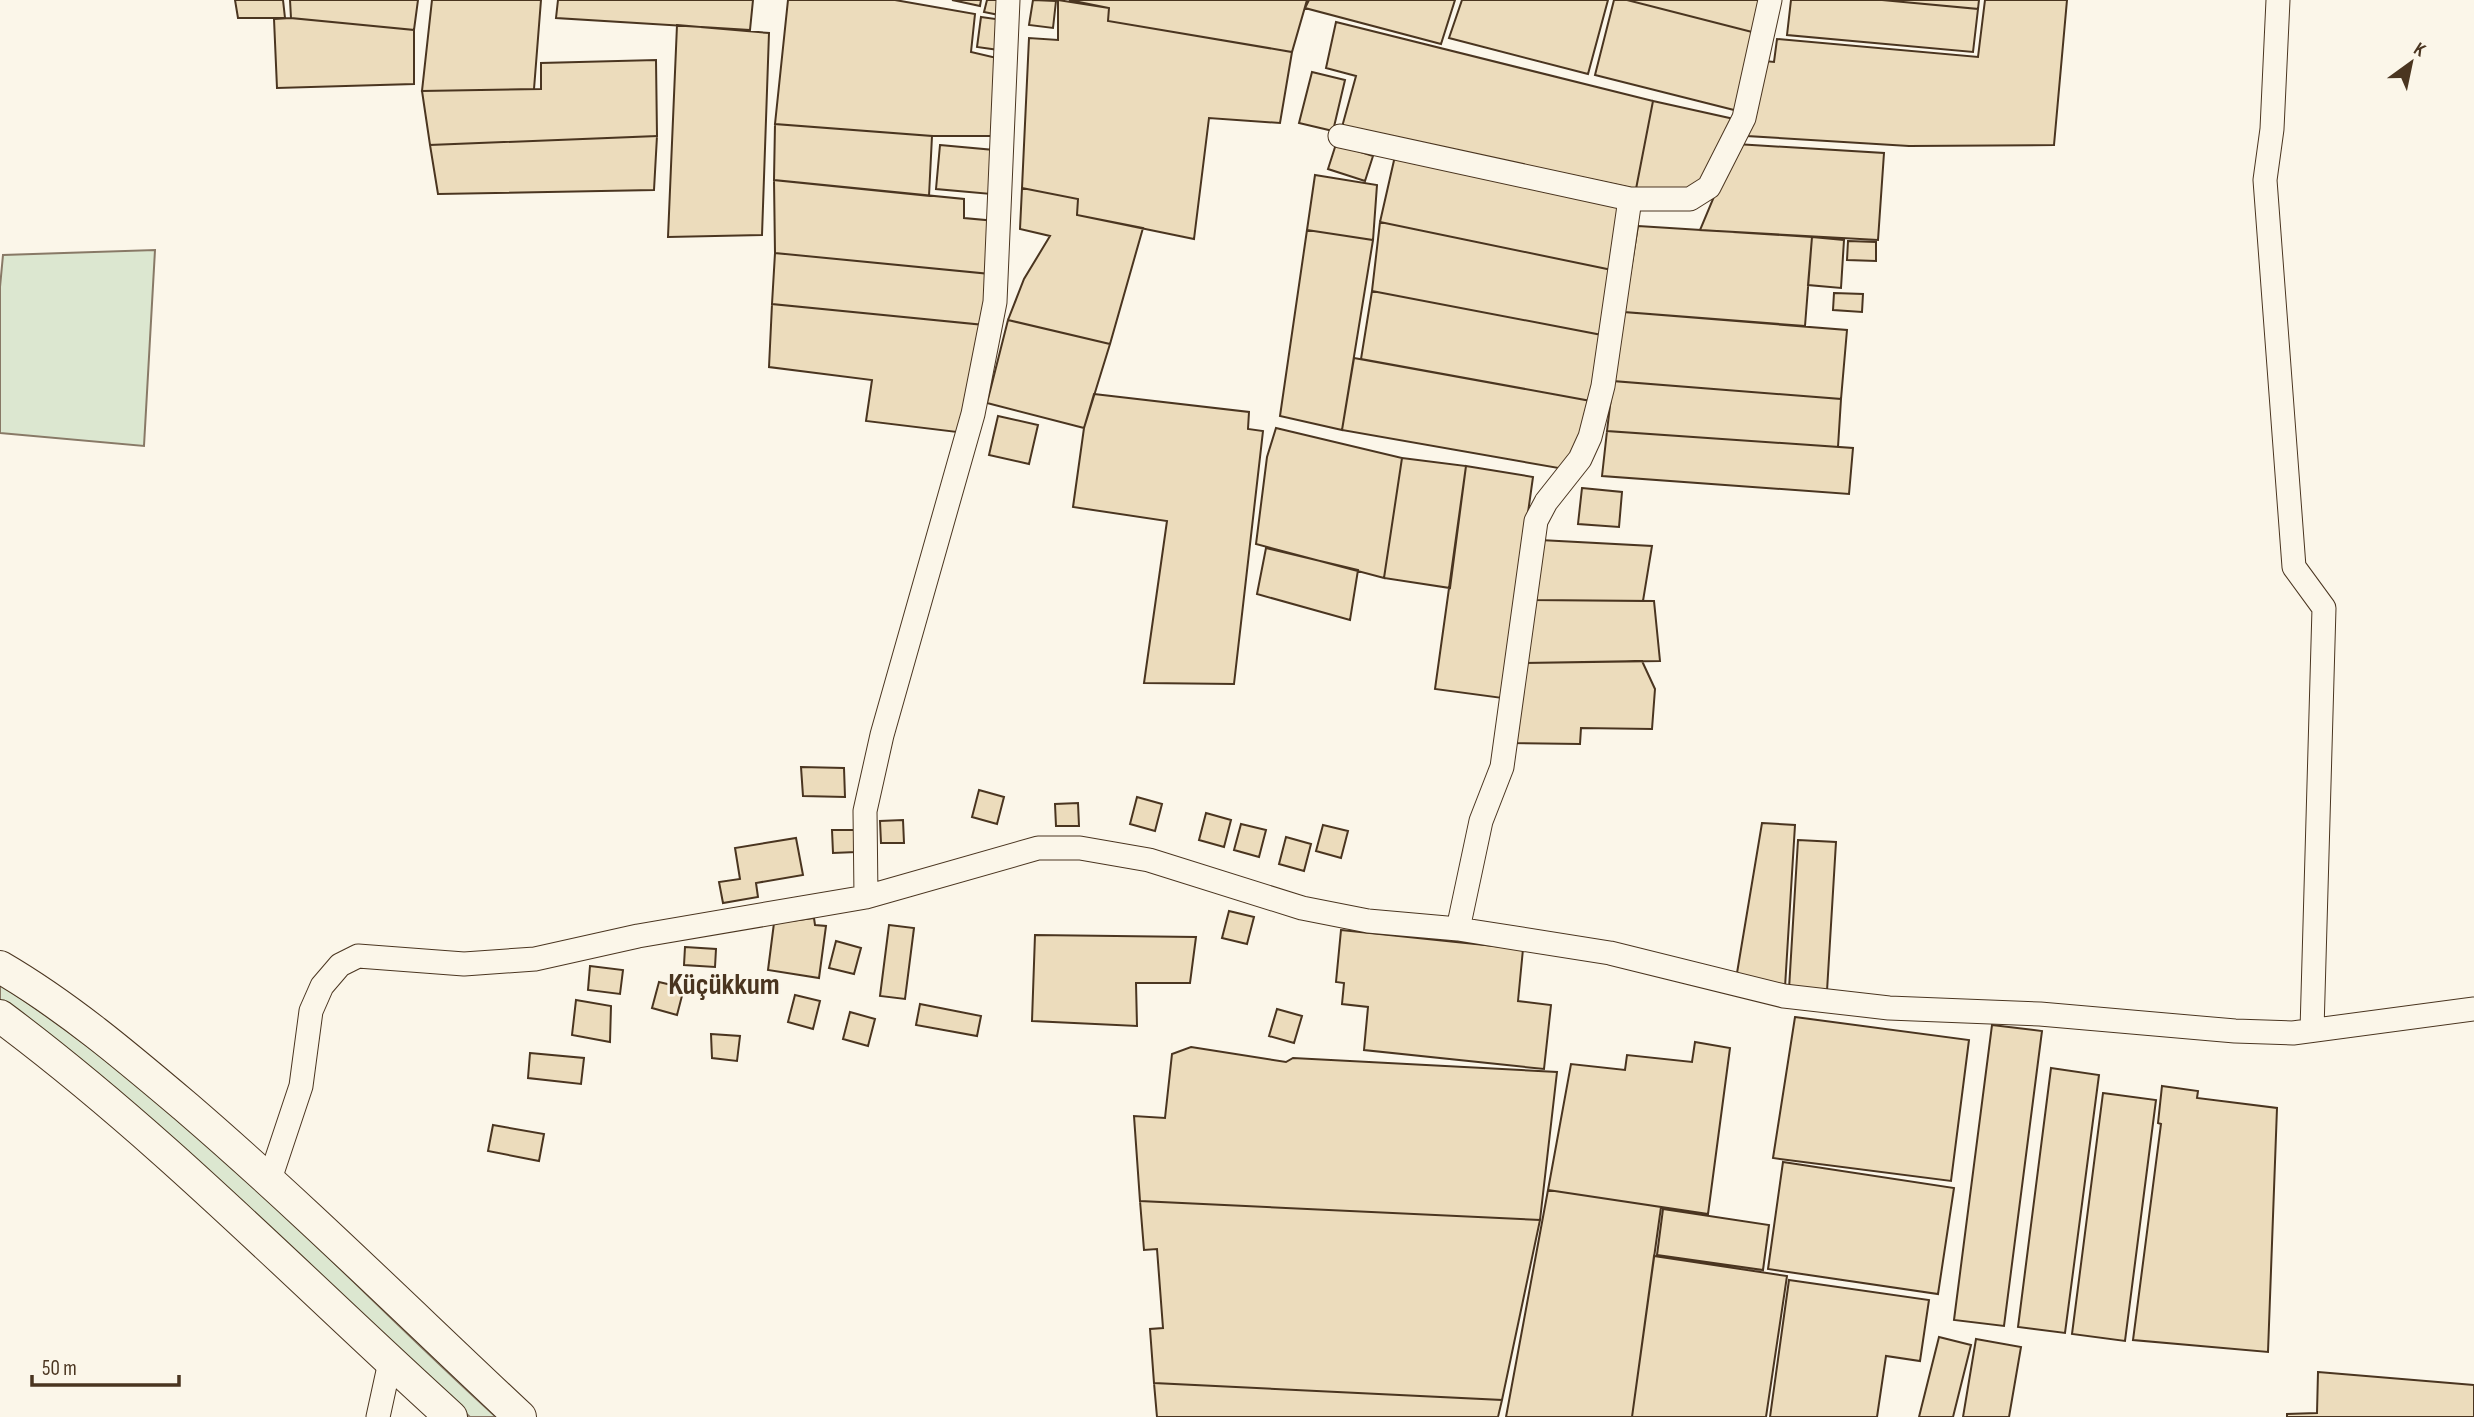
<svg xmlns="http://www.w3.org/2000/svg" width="2474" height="1417" font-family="'Sofia Sans Condensed',sans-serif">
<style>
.green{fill:#dce7d0;stroke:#887966;stroke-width:2}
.building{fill:#ecdcbc;stroke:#4a3520;stroke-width:2}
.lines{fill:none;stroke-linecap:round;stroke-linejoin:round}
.minor-casing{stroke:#4a3520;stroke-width:25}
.highway-casing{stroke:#4a3520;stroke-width:34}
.minor{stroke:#fbf6e9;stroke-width:23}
.highway{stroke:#fbf6e9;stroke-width:32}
.labels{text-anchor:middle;stroke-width:5;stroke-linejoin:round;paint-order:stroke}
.district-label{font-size:30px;font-weight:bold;fill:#4a3520;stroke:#fbf6e9}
</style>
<rect width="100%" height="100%" fill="#fbf6e9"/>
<path class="green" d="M 155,250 L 144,446 L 0,433 L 0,287 L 3,255 Z
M 0,984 C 89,1044 175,1112 254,1186 C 335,1262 413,1342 496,1417 L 470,1417 L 0,1003 Z"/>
<path class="building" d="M 235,0 L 283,0 L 285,18 L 238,18 Z
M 290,0 L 418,0 L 414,30 L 291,18 Z
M 432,0 L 541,0 L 534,89 L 422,91 Z
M 558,0 L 753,0 L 750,30 L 556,18 Z
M 788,0 L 895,0 L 975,14 L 971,52 L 1001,59 L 995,136 L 932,136 L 775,124 Z
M 952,0 L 981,0 L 980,6 Z
M 987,0 L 1002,0 L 999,15 L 984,12 Z
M 1033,0 L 1056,1 L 1053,28 L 1029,25 Z
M 1058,0 L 1109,8 L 1108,21 L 1292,52 L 1280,123 L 1209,118 L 1194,239 L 1077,215 L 1078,199 L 1022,188 L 1029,38 L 1058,40 Z
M 1069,0 L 1307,0 L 1292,52 L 1108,21 L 1109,8 Z
M 1309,0 L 1455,0 L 1441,44 L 1305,8 Z
M 1462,0 L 1608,0 L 1588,74 L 1449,38 Z
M 1614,0 L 1627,0 L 1756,33 L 1738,111 L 1595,75 Z
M 1627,0 L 1762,0 L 1756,33 Z
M 1791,0 L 1882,0 L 1978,9 L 1973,52 L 1787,35 Z
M 1882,0 L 1979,0 L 1978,9 Z
M 1985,0 L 2067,0 L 2054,145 L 1909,146 L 1747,136 L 1765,61 L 1774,62 L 1777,39 L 1978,57 Z
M 981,17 L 1003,20 L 999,50 L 977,47 Z
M 291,18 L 414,30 L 414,84 L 277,88 L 274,19 Z
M 1336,22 L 1653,101 L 1636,189 L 1342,127 L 1356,76 L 1326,68 Z
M 677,25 L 769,33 L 762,235 L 668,237 Z
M 656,60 L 657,136 L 430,145 L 422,91 L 541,89 L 541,63 Z
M 1312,72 L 1345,80 L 1333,131 L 1299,123 Z
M 1653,101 L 1734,119 L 1701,184 L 1667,195 L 1636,189 Z
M 775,124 L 932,136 L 929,196 L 774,180 Z
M 657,136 L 654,190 L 438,194 L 430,145 Z
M 1336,144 L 1373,156 L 1365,181 L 1328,169 Z
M 1736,144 L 1884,153 L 1878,240 L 1700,230 Z
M 940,145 L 994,150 L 991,194 L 936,189 Z
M 1395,156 L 1618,205 L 1612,270 L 1380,222 Z
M 1315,175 L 1377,185 L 1373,240 L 1307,230 Z
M 774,180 L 964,199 L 964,218 L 996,221 L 990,274 L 775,253 Z
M 1022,188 L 1078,199 L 1077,215 L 1143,228 L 1110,344 L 1008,320 L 1024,279 L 1050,236 L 1020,229 Z
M 1380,222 L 1612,270 L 1602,335 L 1372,291 Z
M 1638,226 L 1812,237 L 1805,326 L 1624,312 Z
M 1307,230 L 1373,240 L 1342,430 L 1280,416 Z
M 1812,237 L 1844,240 L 1841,288 L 1808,285 Z
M 1848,241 L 1876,242 L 1876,261 L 1847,260 Z
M 775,253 L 990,274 L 984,325 L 772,304 Z
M 1372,291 L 1602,335 L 1591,401 L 1361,359 Z
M 1834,293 L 1863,294 L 1862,312 L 1833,310 Z
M 772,304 L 984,325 L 965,433 L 866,421 L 872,380 L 769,367 Z
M 1624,312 L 1847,330 L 1841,399 L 1613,381 Z
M 1008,320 L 1110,344 L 1084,428 L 987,403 Z
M 1354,358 L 1591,401 L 1577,452 L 1564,469 L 1342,430 Z
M 1613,381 L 1841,399 L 1838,447 L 1607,431 Z
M 1094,394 L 1249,412 L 1248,429 L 1263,431 L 1234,684 L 1144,683 L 1167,521 L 1073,507 L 1084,428 Z
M 998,416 L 1038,425 L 1029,464 L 989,455 Z
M 1276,428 L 1402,458 L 1384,578 L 1256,544 L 1267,457 Z
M 1607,431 L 1853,448 L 1849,494 L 1602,476 Z
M 1402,458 L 1466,466 L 1450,588 L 1384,578 Z
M 1466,466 L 1533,477 L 1502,698 L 1435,689 Z
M 1582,488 L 1622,492 L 1619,527 L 1578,524 Z
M 1540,540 L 1652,546 L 1643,601 L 1531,600 Z
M 1266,548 L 1358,570 L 1350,620 L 1257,594 Z
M 1531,600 L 1654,601 L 1660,661 L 1523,663 Z
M 1642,661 L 1655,689 L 1652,729 L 1581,728 L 1580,744 L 1511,743 L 1523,663 Z
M 801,767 L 844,768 L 845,797 L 803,796 Z
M 979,790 L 1004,797 L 997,824 L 972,817 Z
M 1137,797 L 1162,804 L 1155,831 L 1130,824 Z
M 1078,803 L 1079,826 L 1056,826 L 1055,804 Z
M 1206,813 L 1231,820 L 1224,847 L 1199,840 Z
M 903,820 L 904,843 L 881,843 L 880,821 Z
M 1762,823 L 1795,825 L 1785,987 L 1736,979 Z
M 1241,824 L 1266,830 L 1259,857 L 1234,850 Z
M 1323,825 L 1348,831 L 1341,858 L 1316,851 Z
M 832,830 L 855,830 L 856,852 L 833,853 Z
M 1286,837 L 1311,844 L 1304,871 L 1279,864 Z
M 796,838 L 803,875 L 756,883 L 758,897 L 723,903 L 719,882 L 740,879 L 735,848 Z
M 1798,840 L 1836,842 L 1827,991 L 1789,989 Z
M 1229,911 L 1254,917 L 1247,944 L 1222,938 Z
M 814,918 L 815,925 L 826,926 L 819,978 L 768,970 L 774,923 Z
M 889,925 L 914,928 L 905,999 L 880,996 Z
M 1341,930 L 1523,949 L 1518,1001 L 1551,1005 L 1544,1069 L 1364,1050 L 1368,1007 L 1342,1004 L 1344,983 L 1336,982 Z
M 1035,935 L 1196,937 L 1190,983 L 1136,983 L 1137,1026 L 1032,1021 Z
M 836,941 L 861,948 L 854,974 L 829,968 Z
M 685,947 L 716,949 L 715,967 L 684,965 Z
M 590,966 L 623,970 L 620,994 L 588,990 Z
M 659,982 L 684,988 L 677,1015 L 652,1008 Z
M 795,995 L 820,1001 L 813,1029 L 788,1022 Z
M 576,1000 L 611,1006 L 610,1042 L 572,1035 Z
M 920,1004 L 981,1016 L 977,1036 L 916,1025 Z
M 1277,1009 L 1302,1016 L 1294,1043 L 1269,1036 Z
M 850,1012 L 875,1019 L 868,1046 L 843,1039 Z
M 1795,1017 L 1969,1040 L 1951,1181 L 1773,1158 Z
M 1992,1025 L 2042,1031 L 2004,1326 L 1954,1320 Z
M 711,1034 L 740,1036 L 737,1061 L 712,1058 Z
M 1695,1042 L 1730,1048 L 1708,1214 L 1548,1190 L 1571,1064 L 1625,1070 L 1627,1055 L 1692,1062 Z
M 1191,1047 L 1286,1062 L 1293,1058 L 1557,1072 L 1540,1220 L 1140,1201 L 1134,1116 L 1165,1118 L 1172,1054 Z
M 530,1053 L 584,1058 L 581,1084 L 528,1078 Z
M 2051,1068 L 2099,1075 L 2065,1333 L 2018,1327 Z
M 2162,1086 L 2198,1091 L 2197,1098 L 2277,1108 L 2268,1352 L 2133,1340 L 2161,1124 L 2158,1123 Z
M 2103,1093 L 2156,1100 L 2125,1341 L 2072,1334 Z
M 493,1125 L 544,1134 L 539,1161 L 488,1151 Z
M 1783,1162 L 1954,1188 L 1938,1294 L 1768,1269 Z
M 1548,1190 L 1661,1207 L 1632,1417 L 1506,1417 Z
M 1140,1201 L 1540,1220 L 1502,1400 L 1154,1383 L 1150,1329 L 1163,1328 L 1157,1249 L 1144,1250 Z
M 1663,1209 L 1769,1225 L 1763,1270 L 1657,1255 Z
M 1654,1256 L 1787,1276 L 1766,1417 L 1632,1417 Z
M 1789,1280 L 1929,1300 L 1920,1361 L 1886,1356 L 1877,1417 L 1770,1417 Z
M 1939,1337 L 1971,1345 L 1953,1417 L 1919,1417 Z
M 1976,1339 L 2021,1347 L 2009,1417 L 1963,1417 Z
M 2318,1372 L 2474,1385 L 2474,1417 L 2287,1417 L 2287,1414 L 2317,1413 Z
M 1154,1383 L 1502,1400 L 1498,1417 L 1157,1417 Z"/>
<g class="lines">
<g class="minor-casing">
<path id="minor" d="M 2278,0 L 2272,129 L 2265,180 L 2294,567 L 2324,608 L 2312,1030
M 1340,136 L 1630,199 L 1690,199 L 1709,187 L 1744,118 L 1770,0
M 866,897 L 865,811 L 882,735 L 973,414 L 995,302 L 1008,0
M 1458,929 L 1481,821 L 1502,767 L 1536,521 L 1546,502 L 1580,459 L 1590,437 L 1603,386 L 1630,199
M 270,1179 L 301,1086 L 311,1011 L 322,986 L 340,965 L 358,956 L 464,964 L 535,959 L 638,936 L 866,897 L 1038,848 L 1080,848 L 1149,860 L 1302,908 L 1368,921 L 1458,929 L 1610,953 L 1784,996 L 1889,1008 L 2040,1014 L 2235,1031 L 2293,1033 L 2474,1009
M 378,1417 L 390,1362"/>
</g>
<g class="highway-casing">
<path id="highway" d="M 0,967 C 67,1006 127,1057 186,1107 C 301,1206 409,1313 520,1417
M 0,1016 C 161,1136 302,1282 451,1417"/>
</g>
<use href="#minor" class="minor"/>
<use href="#highway" class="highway"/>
</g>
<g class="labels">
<g class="district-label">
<text x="724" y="994">Küçükkum</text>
</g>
</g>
<g transform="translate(2411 63) rotate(33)" stroke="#fbf6e9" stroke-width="5" paint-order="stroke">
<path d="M0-5L12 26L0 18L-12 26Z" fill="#4a3520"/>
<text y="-10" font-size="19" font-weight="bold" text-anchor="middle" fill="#4a3520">K</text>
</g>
<path d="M32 1375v10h147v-10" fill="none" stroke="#4a3520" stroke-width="3.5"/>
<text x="42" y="1375" font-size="21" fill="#4a3520" stroke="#fbf6e9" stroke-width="5" paint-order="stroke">50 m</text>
</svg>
